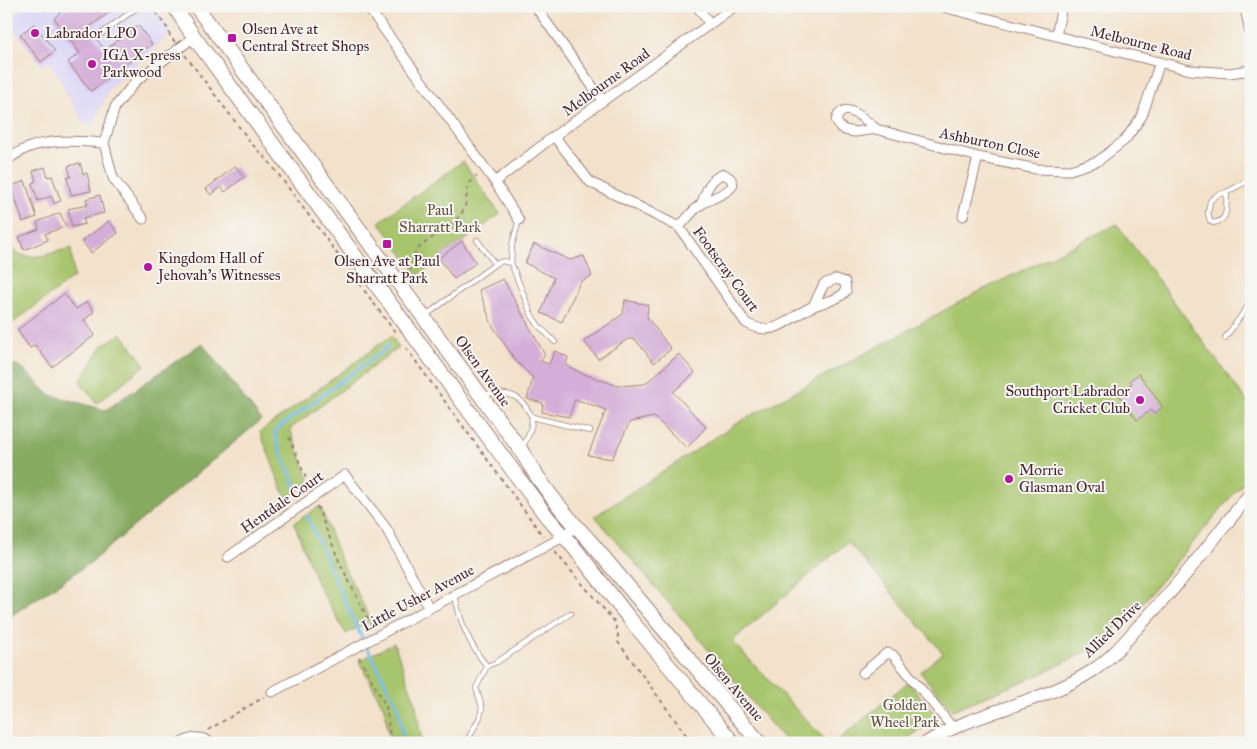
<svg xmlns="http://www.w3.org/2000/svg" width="1257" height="749" font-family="'IM FELL Great Primer',serif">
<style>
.built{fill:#dbd6f7}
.green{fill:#a7c56c;stroke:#78724c}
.forest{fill:#85aa60;stroke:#686446}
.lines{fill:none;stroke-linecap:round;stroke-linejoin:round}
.stream{stroke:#79bdef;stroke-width:3}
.building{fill:#d4add8}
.lane-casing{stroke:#9e807b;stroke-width:6}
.street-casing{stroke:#9e807b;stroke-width:11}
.secondary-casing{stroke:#9e807b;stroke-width:14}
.primary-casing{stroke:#9e807b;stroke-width:16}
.path{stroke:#9e807b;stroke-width:2;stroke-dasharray:4 4;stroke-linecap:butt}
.lane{stroke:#fff;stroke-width:4.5}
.street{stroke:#fff;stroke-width:9}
.secondary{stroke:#fff;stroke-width:12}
.primary{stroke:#fff;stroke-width:14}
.poi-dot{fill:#b5179e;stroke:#f6f6f2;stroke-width:2}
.labels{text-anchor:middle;stroke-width:4;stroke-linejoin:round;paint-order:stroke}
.poi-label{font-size:15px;fill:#4a1f2b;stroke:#f6f6f2;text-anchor:start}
.street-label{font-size:15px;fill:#4a1f2b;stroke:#f6f6f2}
.park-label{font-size:15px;fill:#66513e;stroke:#f6f6f2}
</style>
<rect width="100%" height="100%" fill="#f6f6f2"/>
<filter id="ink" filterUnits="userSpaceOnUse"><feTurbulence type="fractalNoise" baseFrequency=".02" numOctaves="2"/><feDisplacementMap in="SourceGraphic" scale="10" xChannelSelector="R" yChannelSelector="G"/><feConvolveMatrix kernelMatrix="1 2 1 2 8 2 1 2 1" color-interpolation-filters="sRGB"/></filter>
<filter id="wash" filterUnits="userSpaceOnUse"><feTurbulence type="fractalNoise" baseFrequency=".0096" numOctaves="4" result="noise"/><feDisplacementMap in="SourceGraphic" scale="20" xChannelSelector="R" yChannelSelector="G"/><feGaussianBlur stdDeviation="1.12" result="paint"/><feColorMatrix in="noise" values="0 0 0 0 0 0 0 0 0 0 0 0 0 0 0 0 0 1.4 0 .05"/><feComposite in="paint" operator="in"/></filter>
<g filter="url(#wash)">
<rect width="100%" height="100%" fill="#f3e2cb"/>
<path class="built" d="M 25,6 L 153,6 L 169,29 L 168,36 L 109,89 L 93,124 L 84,124 L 49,61 L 42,66 L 7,20 Z"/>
<path class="green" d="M 463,161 L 500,214 L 418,275 L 379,222 Z
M 1117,224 L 1251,407 L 1251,473 L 1139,607 L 1092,649 L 1037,676 L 952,710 L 920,672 L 943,653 L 848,542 L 732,641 L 828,743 L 787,743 L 595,516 L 739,422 L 980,291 Z
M 6,245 C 29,265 44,254 71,248 L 74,277 L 6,328 Z
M 121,333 L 145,365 L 97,403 L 80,382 L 102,346 Z
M 391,336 L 399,347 L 290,429 L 310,482 L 286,499 L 260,432 Z
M 320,506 L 341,561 L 371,620 L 346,634 L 317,583 L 294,523 Z
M 394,643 L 415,701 L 422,743 L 390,743 L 384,708 L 359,661 Z
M 908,682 L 934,713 L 933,722 L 900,743 L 835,743 Z"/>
<path class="forest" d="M 202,343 L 261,420 L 90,563 L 6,619 L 6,363 L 20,366 L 50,395 L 106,410 Z"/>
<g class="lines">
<path class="stream" d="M 296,488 L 277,442 L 275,432 L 277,429 L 389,346
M 307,516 L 355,624 L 398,707 L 404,743"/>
</g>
<g id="blocks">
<path class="building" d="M 69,6 L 113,6 L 114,9 L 88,28 L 105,50 L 138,25 L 152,44 L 91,91 L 68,62 L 80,53 L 54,18 Z
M 34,24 L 55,51 L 41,62 L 20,35 Z
M 80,163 L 83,174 L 87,173 L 91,191 L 71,195 L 67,177 L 71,177 L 68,166 Z
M 235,166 L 244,177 L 225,192 L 221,187 L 211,195 L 206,189 Z
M 45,167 L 48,177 L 52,176 L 61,201 L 54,203 L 51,196 L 38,201 L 32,183 L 36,181 L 33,171 Z
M 25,181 L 37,217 L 23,222 L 11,186 Z
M 100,195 L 104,213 L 83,218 L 85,224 L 72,227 L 68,209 L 88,205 L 86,199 Z
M 60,213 L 66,226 L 45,234 L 48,240 L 24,250 L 19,237 L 39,229 L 37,222 Z
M 109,221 L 118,233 L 91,253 L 82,241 Z
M 462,241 L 476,263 L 454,279 L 439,258 Z
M 534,244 L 570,260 L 584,256 L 592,276 L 580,282 L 562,322 L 541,313 L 554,278 L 525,263 Z
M 503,279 L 545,355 L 540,361 L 549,364 L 555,351 L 568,357 L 566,365 L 581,373 L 618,386 L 645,384 L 679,354 L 695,373 L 673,392 L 706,427 L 687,448 L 654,417 L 630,422 L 612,459 L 588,455 L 606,410 L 575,399 L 569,417 L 542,412 L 543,403 L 527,399 L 533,378 L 516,361 L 492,325 L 479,290 Z
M 64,294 L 76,309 L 87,302 L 94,312 L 84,320 L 95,335 L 52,367 L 35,345 L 30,348 L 17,330 Z
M 625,300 L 648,305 L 647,317 L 671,349 L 654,363 L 635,339 L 628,339 L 598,359 L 584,341 L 623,314 Z
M 1139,374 L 1163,407 L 1153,414 L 1151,410 L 1137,420 L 1118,394 L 1132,383 L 1130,380 Z"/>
</g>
</g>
<g filter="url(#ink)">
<use href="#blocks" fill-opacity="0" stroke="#9e807b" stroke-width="1"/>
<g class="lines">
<g class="lane-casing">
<path id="lane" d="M 45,6 L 46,8 L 47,6
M 101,34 L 139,6
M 1227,192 C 1225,205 1231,220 1213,223 L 1210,221 L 1208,213 L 1210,201 L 1217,195 L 1227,192 L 1251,179
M 511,263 L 512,245 L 519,220
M 495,264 L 503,261 L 511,263 L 532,316 L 539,326 L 555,342
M 425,316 L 495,264 L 477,240
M 1225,338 L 1251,302
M 485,395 C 493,392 497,393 505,394 C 520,396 524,403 532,417
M 521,448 C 529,438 532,429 532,417 L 590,431
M 455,594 C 459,620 470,646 487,666 L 497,662 L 571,613
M 466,743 L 480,717 L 482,707 L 476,688 L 487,666"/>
</g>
<g class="street-casing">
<path id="street" d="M 367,6 L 495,182 L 519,220
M 535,6 L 603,101
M 697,6 L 710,24
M 939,6 L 1190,70 L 1229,73 L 1251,70
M 1245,6 L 1251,39
M 1056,36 L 1062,6
M 876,129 C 867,121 842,97 836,121 L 840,127 L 845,130 L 855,132 L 876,129 L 978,157 L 1036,169 L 1070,170 L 1098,161 L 1125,140 L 1142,116 L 1160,62
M 554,136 L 590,182 L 679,227 L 746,323 C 777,340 788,316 814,306 C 825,301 838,301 846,291 L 845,282 L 836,279 L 824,284 L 813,306
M 6,161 C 11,157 17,153 23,150 C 48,138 77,141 104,143
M 495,182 L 554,136 L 735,6
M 963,216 L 978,157
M 143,219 L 113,178 L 104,143 L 115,107 L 136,81 L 194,37
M 679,227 C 686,220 693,210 701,204 C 710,198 750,188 724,174 C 709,178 706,192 701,205
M 228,557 L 345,475 L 386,528 L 429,608
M 863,673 L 887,653 L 893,655 L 952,727
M 272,692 L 563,537 L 576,526
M 6,741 L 15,743
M 181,743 C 192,737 200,735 211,743"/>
</g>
<g class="secondary-casing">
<path id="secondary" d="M 926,743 C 977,710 1041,704 1092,671 C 1109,660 1123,644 1136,629 C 1178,587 1213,539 1251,493"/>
</g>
<g class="primary-casing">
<path id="primary" d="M 174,6 L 194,37 L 547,517 L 576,550 L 629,618 L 733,743
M 196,6 L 520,449 C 539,482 563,513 589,540 L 735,714 L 760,743"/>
</g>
<path class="path" d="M 151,6 L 168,29 L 170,36 L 175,42
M 185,55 L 252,144 L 270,163 L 395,332
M 409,270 L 413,266 L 414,255 L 416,251 C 429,237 449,230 461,214 C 471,201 461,187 477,176
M 406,348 L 543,536
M 289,437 L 310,488
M 317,506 L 339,561 L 373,629
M 555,552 L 614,621 L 618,633 L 618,642 L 692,743
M 359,657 L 386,706 L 391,743
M 208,730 L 264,697"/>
<use href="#lane" class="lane"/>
<use href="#street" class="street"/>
<use href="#secondary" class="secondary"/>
<use href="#primary" class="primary"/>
</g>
</g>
<g class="poi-dot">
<circle cx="35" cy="33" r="5"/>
<rect x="227" y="33" width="10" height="10" rx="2.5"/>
<circle cx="92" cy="64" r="5"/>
<rect x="382" y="239" width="10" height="10" rx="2.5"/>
<circle cx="148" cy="267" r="5"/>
<circle cx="1140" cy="400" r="5"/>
<circle cx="1009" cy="479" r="5"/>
</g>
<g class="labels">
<g class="poi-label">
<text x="242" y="34">Olsen Ave at<tspan x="242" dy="17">Central Street Shops</tspan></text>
<text x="45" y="38">Labrador LPO</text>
<text x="102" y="60">IGA X-press<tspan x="102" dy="17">Parkwood</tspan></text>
<text x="158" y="263">Kingdom Hall of<tspan x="158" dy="17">Jehovah's Witnesses</tspan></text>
<text x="387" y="266" text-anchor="middle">Olsen Ave at Paul<tspan x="387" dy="17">Sharratt Park</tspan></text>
<text x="1130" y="396" text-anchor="end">Southport Labrador<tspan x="1130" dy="17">Cricket Club</tspan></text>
<text x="1019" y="475">Morrie<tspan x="1019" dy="17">Glasman Oval</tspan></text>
</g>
<g class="street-label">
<text transform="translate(1141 43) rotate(14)" y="5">Melbourne Road</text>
<text transform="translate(606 82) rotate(-36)" y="5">Melbourne Road</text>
<text transform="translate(990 143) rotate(12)" y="5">Ashburton Close</text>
<text transform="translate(726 269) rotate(54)" y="5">Footscray Court</text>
<text transform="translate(483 371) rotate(54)" y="5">Olsen Avenue</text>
<text transform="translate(282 502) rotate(-35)" y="5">Hentdale Court</text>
<text transform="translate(418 598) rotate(-28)" y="5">Little Usher Avenue</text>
<text transform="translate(1112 629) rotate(-44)" y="5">Allied Drive</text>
<text transform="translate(734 687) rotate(50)" y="5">Olsen Avenue</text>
</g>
<g class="park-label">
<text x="440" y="215">Paul<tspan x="440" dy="17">Sharratt Park</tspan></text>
<text x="905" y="710">Golden<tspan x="905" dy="17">Wheel Park</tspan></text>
</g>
</g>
<rect width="1257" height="749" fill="none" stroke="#f6f6f2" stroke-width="25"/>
</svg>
